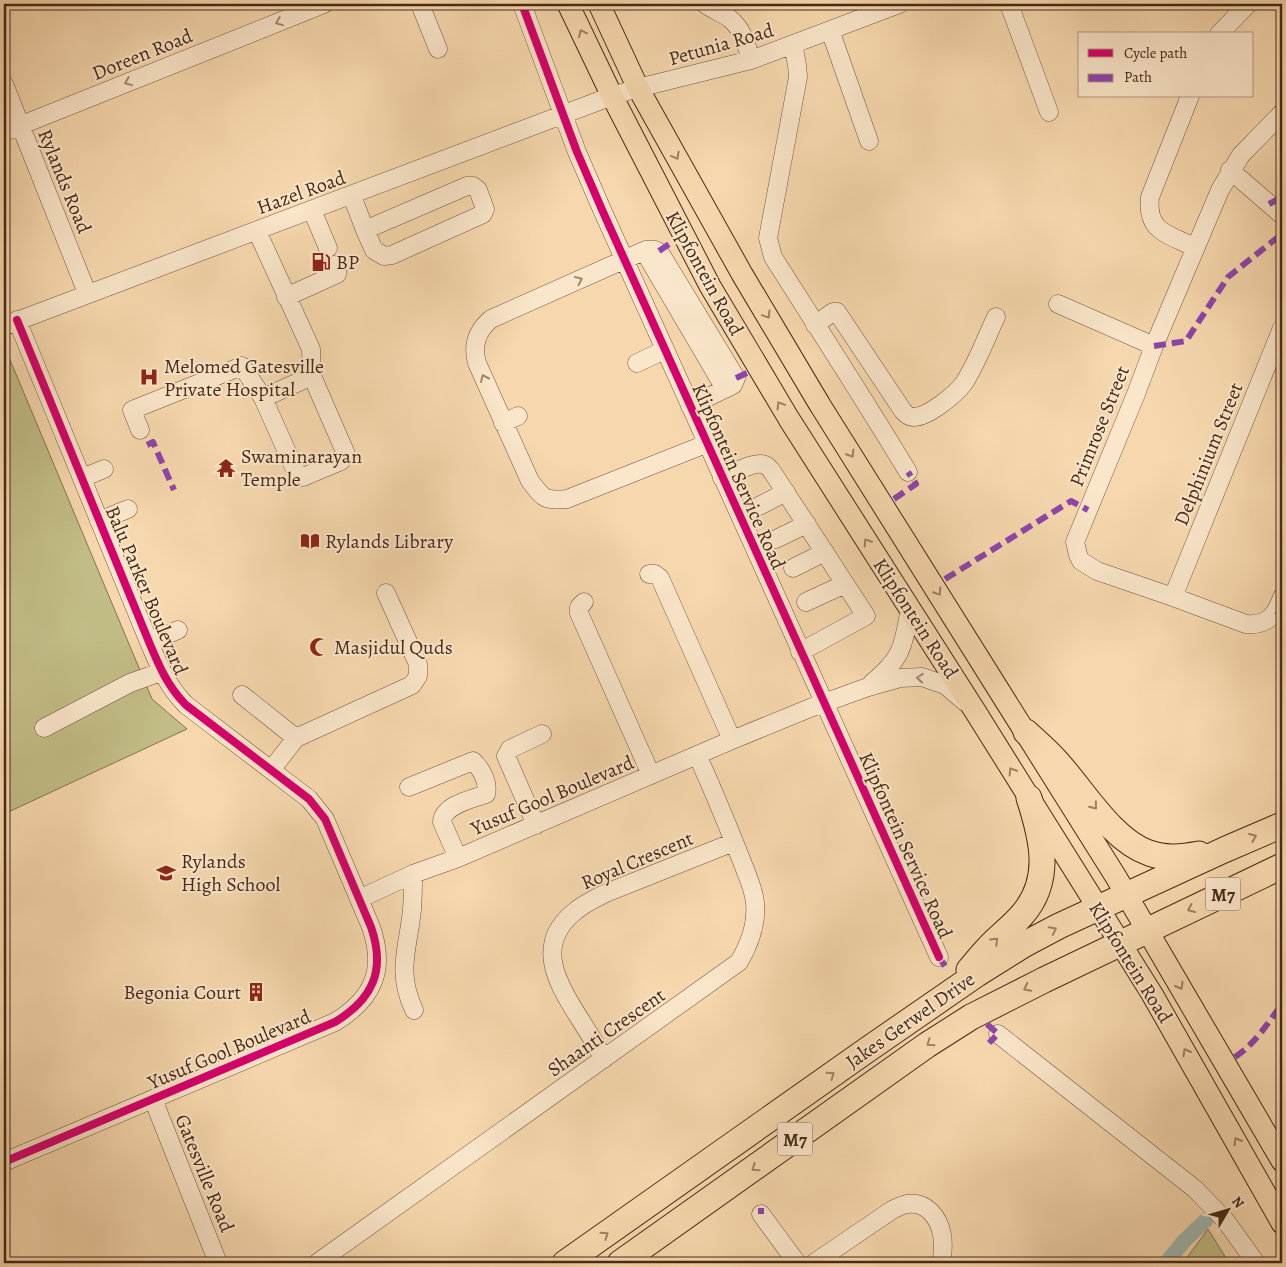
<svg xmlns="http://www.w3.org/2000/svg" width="1286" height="1267" font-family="Alegreya,serif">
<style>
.green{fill:#c2bd86;stroke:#84734f}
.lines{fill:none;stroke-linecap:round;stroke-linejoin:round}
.canal{stroke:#9fb8b3;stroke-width:15}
.minor-casing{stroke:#73553e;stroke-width:19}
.major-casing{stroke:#472918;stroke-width:23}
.highway-casing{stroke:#472918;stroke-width:27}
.minor{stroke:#fae6ca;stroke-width:18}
.major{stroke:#f7d8ae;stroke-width:21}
.highway{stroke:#f7d8ae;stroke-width:25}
.quiet{stroke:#8e44ad;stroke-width:6;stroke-dasharray:12 6;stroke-linecap:butt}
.cycleway-casing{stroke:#fae6ca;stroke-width:11}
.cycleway{stroke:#d6006c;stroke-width:8}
.oneway{stroke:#a08871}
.oneway2{stroke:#9f8063}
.labels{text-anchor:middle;stroke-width:4;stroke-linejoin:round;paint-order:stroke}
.shield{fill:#fae6ca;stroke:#7d624d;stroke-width:1}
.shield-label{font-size:19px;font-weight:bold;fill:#472918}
.street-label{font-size:20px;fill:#472918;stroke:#fae6ca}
.poi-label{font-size:20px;fill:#472918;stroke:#fae6ca;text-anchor:start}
</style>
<rect width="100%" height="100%" fill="#f7d8ae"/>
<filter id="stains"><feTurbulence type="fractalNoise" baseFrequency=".004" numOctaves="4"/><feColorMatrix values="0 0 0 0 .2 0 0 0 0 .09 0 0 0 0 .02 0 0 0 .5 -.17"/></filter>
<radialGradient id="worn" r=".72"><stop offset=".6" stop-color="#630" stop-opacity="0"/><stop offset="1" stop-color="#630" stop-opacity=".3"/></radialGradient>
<path class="green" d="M 4,354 L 8,355 L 152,699 L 187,729 L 4,814 Z
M 1208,1229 L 1229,1263 L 1183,1263 Z"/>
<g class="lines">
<path class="canal" d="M 1166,1263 L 1184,1241 L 1206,1220"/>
<g class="minor-casing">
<path id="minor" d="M 420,4 L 438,49
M 522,4 L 577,152 L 603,212 L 939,957
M 705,4 C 712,9 721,13 729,18 C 743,29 746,44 751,60
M 1009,4 L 1049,112
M 830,30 L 869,141
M 1219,34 L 1248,4
M 793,44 L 797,65 L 798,77 L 768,238 L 773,257 C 818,328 864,399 908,472
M 4,84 L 87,293
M 1190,96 L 1150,197 C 1146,232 1168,234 1194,247
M 1282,113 L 1241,155 L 1220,190 L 1154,346 L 1136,394 L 1075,542 L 1078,555 L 1081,561 L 1097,571 L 1173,597 L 1246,624 C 1267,626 1276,615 1282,597
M 4,132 L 324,4
M 1230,170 L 1282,215
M 467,186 L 473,186 L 478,190 L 485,209 L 483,214 L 392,255 L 384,256 L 374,250 L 365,230 Z
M 352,196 L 365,230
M 312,210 L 328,248
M 257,231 L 311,349 L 312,376 L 346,454 L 341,461 L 303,477 L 296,472 L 263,398 L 312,376
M 644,251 L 725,389
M 286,297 L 337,274 L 337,271 L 334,265
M 1058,304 L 1154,346
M 815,325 L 833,312 L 837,312 L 903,411 C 906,414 909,417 913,417 C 927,418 956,394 964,383 C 977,363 986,338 996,317
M 4,326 L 612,96 L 638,88 L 751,60 L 899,4
M 637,363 L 665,350
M 690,406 L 733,385 L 736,378 L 662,256 C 658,249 654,249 646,250 L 491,319 C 477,331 472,345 477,363 L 530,481 C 544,499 544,501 567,499 L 706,444
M 503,423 L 518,416
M 140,430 L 132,410 L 242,366 L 263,398
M 82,478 L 104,469
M 722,478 C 732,474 755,460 765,465 C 768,466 771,470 773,473 L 866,616 L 800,652
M 759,506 L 786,492
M 99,521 L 128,509
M 776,539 L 807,524
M 793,568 L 825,552
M 649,574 L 655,574 L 660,578 L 732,740
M 1173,597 L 1282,328
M 584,602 L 579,607 L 579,613 L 651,775
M 806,602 L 845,584
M 149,642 L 178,630
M 872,683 C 903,658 903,646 910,608
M 242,695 L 296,738 L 412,685 L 418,676 L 418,664 L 386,593
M 44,728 L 130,683 L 161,672
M 271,770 L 296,738
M 409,787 L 473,761 C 481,768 489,783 486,794 C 472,799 443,805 442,822 L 458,858
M 536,825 L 506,756 L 510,749 L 542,734
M 413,874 C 413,886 413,898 412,910 C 408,949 396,971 414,1010
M 359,899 L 413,874 L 458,858 L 732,740 L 810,708 L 868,687 L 900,678 L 922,677 L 945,685 L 965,702
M 998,1034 L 1195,1189 L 1225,1220 L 1256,1263
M 604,1059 C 596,1045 587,1030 578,1016 C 557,983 535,945 573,913 C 583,904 594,899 606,893 L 734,842
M 153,1099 L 218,1263
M 4,1162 L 335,1022 C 373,999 386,970 371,927 L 325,819 L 309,799 L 186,705 C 168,687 159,666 149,642 L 17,320
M 761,1214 L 797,1263
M 317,1263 L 739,962 C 749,945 757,923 755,903 C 754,888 746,873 741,859 C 727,824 713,789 697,755
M 814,1263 L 892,1210 C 896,1208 902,1205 907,1204 C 926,1201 939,1217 942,1235 C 944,1244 942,1254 942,1263"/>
</g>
<g class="major-casing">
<path id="major" d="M 568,4 L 612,96 L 710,286 L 789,419 L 975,711 L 1152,994 L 1282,1223
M 599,4 L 638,88 L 742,274 L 820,405 L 1116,877 L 1282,1161"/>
</g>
<g class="highway-casing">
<path id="highway" d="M 1026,732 C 1037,742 1049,752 1059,764 C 1084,792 1113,841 1149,853 C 1165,859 1182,857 1199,854
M 969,970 C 975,963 982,954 989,947 C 999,936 1012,927 1022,915 C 1053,880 1042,838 1029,798
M 565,1263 L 867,1050 L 977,974 L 1025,944 L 1059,926 L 1224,850 L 1282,825
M 620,1263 L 927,1045 L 971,1017 L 1044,980 L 1282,866"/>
</g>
<use href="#minor" class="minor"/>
<use href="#major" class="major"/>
<use href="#highway" class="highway"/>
<path class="quiet" d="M 1269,204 L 1282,197
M 659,251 L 672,242
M 1154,346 L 1186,341 L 1228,277 L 1282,234
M 736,378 L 747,373
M 147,445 L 153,442 L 174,490
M 894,499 L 916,484 L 908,472
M 945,579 L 1071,501 L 1088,510
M 1277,611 L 1282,618
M 939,957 L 945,966
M 987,1024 L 998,1034 L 989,1043
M 1235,1057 C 1255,1044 1268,1023 1282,1004
M 761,1214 L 761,1208"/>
<g class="cycleway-casing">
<path id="cycleway" d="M 522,4 L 577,152 L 603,212 L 939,957
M 4,1162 L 335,1022 C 373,999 386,970 371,927 L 325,819 L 309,799 L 186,705 C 168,687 159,666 149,642 L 17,320"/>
</g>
<use href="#cycleway" class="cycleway"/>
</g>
<defs><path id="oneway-chevron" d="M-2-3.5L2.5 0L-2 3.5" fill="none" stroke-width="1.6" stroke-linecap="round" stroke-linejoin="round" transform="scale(1.25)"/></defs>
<g class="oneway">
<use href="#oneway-chevron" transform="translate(279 22) rotate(158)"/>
<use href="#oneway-chevron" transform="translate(128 82) rotate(158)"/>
<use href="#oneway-chevron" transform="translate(579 280) rotate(-24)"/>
<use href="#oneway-chevron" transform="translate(484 378) rotate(-114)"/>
<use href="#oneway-chevron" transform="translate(920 678) rotate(-175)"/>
</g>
<g class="oneway2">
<use href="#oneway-chevron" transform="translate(582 33) rotate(-115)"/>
<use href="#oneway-chevron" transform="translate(676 156) rotate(61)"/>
<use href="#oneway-chevron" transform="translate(767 315) rotate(59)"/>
<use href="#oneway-chevron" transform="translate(780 405) rotate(-121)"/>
<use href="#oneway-chevron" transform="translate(851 454) rotate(58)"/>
<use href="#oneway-chevron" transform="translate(867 542) rotate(-123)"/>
<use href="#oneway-chevron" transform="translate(938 592) rotate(58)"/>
<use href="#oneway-chevron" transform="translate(1012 771) rotate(-122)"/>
<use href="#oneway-chevron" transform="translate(1094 806) rotate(51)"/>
<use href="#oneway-chevron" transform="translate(1253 837) rotate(-23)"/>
<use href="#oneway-chevron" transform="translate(1191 909) rotate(155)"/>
<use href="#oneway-chevron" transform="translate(1053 930) rotate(-27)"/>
<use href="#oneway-chevron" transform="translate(995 941) rotate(-44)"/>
<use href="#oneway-chevron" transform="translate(1180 986) rotate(60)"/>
<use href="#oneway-chevron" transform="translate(1027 988) rotate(153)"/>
<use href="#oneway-chevron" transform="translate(930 1043) rotate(146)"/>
<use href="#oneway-chevron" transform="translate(1186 1052) rotate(-120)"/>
<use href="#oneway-chevron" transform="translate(831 1075) rotate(-35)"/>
<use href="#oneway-chevron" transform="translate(1237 1141) rotate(-120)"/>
<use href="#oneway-chevron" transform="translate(755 1168) rotate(145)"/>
<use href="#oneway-chevron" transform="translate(605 1235) rotate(-35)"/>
</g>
<defs>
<g id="fuel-bare" transform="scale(1.5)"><path d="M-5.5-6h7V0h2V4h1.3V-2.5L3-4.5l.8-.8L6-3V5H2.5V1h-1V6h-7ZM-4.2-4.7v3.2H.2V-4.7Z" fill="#8f2418" stroke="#fae6ca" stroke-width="2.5" paint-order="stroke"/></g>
<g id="hospital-bare" transform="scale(1.5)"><path d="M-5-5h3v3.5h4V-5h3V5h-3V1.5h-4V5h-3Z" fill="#8f2418" stroke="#fae6ca" stroke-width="2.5" paint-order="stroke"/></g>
<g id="temple-bare" transform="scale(1.5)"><path d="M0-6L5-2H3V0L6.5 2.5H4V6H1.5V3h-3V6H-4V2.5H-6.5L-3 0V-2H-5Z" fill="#8f2418" stroke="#fae6ca" stroke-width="2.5" paint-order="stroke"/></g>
<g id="library-bare" transform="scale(1.5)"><path d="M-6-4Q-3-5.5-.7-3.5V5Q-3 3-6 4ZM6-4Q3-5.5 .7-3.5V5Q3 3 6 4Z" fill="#8f2418" stroke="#fae6ca" stroke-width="2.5" paint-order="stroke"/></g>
<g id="mosque-bare" transform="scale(1.5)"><path d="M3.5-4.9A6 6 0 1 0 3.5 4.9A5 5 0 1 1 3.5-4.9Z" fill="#8f2418" stroke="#fae6ca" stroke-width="2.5" paint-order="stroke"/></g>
<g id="school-bare" transform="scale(1.5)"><path d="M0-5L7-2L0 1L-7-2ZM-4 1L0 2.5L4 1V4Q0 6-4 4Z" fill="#8f2418" stroke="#fae6ca" stroke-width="2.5" paint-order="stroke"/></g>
<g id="building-bare" transform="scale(1.5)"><path d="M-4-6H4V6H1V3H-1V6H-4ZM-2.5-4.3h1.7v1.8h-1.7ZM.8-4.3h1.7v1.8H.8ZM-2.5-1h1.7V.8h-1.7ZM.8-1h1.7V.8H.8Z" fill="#8f2418" stroke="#fae6ca" stroke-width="2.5" paint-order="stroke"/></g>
</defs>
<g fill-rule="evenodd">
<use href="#fuel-bare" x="321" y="262"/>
<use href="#hospital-bare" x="149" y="377"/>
<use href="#temple-bare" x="226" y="468"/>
<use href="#library-bare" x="310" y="541"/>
<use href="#mosque-bare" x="319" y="647"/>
<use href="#school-bare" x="166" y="873"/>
<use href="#building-bare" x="256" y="992"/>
</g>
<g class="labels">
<g class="shield">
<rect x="1205.5" y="877.5" width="35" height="33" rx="4"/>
<rect x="777.5" y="1122.5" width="35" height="33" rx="4"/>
</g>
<g class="shield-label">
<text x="1223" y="901">M7</text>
<text x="795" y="1146">M7</text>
</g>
<g class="street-label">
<text transform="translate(721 44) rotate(-16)" y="7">Petunia Road</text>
<text transform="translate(142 54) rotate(-22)" y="7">Doreen Road</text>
<text transform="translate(65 181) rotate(68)" y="7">Rylands Road</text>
<text transform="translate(301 192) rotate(-20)" y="7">Hazel Road</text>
<text transform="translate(705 273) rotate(61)" y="7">Klipfontein Road</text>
<text transform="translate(1099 426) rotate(-68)" y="7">Primrose Street</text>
<text transform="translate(1208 454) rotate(-68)" y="7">Delphinium Street</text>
<text transform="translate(739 476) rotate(66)" y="7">Klipfontein Service Road</text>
<text transform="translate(147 590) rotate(67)" y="7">Balu Parker Boulevard</text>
<text transform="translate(916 618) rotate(57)" y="7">Klipfontein Road</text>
<text transform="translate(552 795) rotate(-23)" y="7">Yusuf Gool Boulevard</text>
<text transform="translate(906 845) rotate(66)" y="7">Klipfontein Service Road</text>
<text transform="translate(637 860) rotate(-23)" y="7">Royal Crescent</text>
<text transform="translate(1131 962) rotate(58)" y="7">Klipfontein Road</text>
<text transform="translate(910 1020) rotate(-35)" y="7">Jakes Gerwel Drive</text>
<text transform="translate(606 1032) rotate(-35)" y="7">Shaanti Crescent</text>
<text transform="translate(229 1049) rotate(-23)" y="7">Yusuf Gool Boulevard</text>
<text transform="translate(205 1173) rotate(68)" y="7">Gatesville Road</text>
</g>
<g class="poi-label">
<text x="336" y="269">BP</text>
<text x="164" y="373">Melomed Gatesville<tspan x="164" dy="23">Private Hospital</tspan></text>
<text x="241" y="463">Swaminarayan<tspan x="241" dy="23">Temple</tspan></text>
<text x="325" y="548">Rylands Library</text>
<text x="334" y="654">Masjidul Quds</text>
<text x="181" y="868">Rylands<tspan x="181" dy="23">High School</tspan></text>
<text x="241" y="999" text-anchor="end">Begonia Court</text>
</g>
</g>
<rect width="1286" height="1267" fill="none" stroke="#f7d8ae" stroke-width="20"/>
<rect x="5" y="5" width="1276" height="1257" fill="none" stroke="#472918" stroke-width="2.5"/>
<rect x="10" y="10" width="1266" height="1247" fill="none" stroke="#472918"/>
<rect x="1078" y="32" width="175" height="65" fill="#fae6ca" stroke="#b29a83"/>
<rect x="1088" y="49" width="25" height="8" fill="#d6006c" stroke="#b29a83"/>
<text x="1124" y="58" font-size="15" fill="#472918">Cycle path</text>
<rect x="1088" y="74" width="25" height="8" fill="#8e44ad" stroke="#b29a83"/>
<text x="1124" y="82" font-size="15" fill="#472918">Path</text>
<g transform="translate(1228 1210) rotate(52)" stroke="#fae6ca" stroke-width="4" paint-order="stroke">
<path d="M0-4L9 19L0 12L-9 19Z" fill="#472918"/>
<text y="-8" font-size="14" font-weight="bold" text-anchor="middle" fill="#472918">N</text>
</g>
<rect width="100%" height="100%" filter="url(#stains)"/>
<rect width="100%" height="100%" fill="url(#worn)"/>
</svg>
